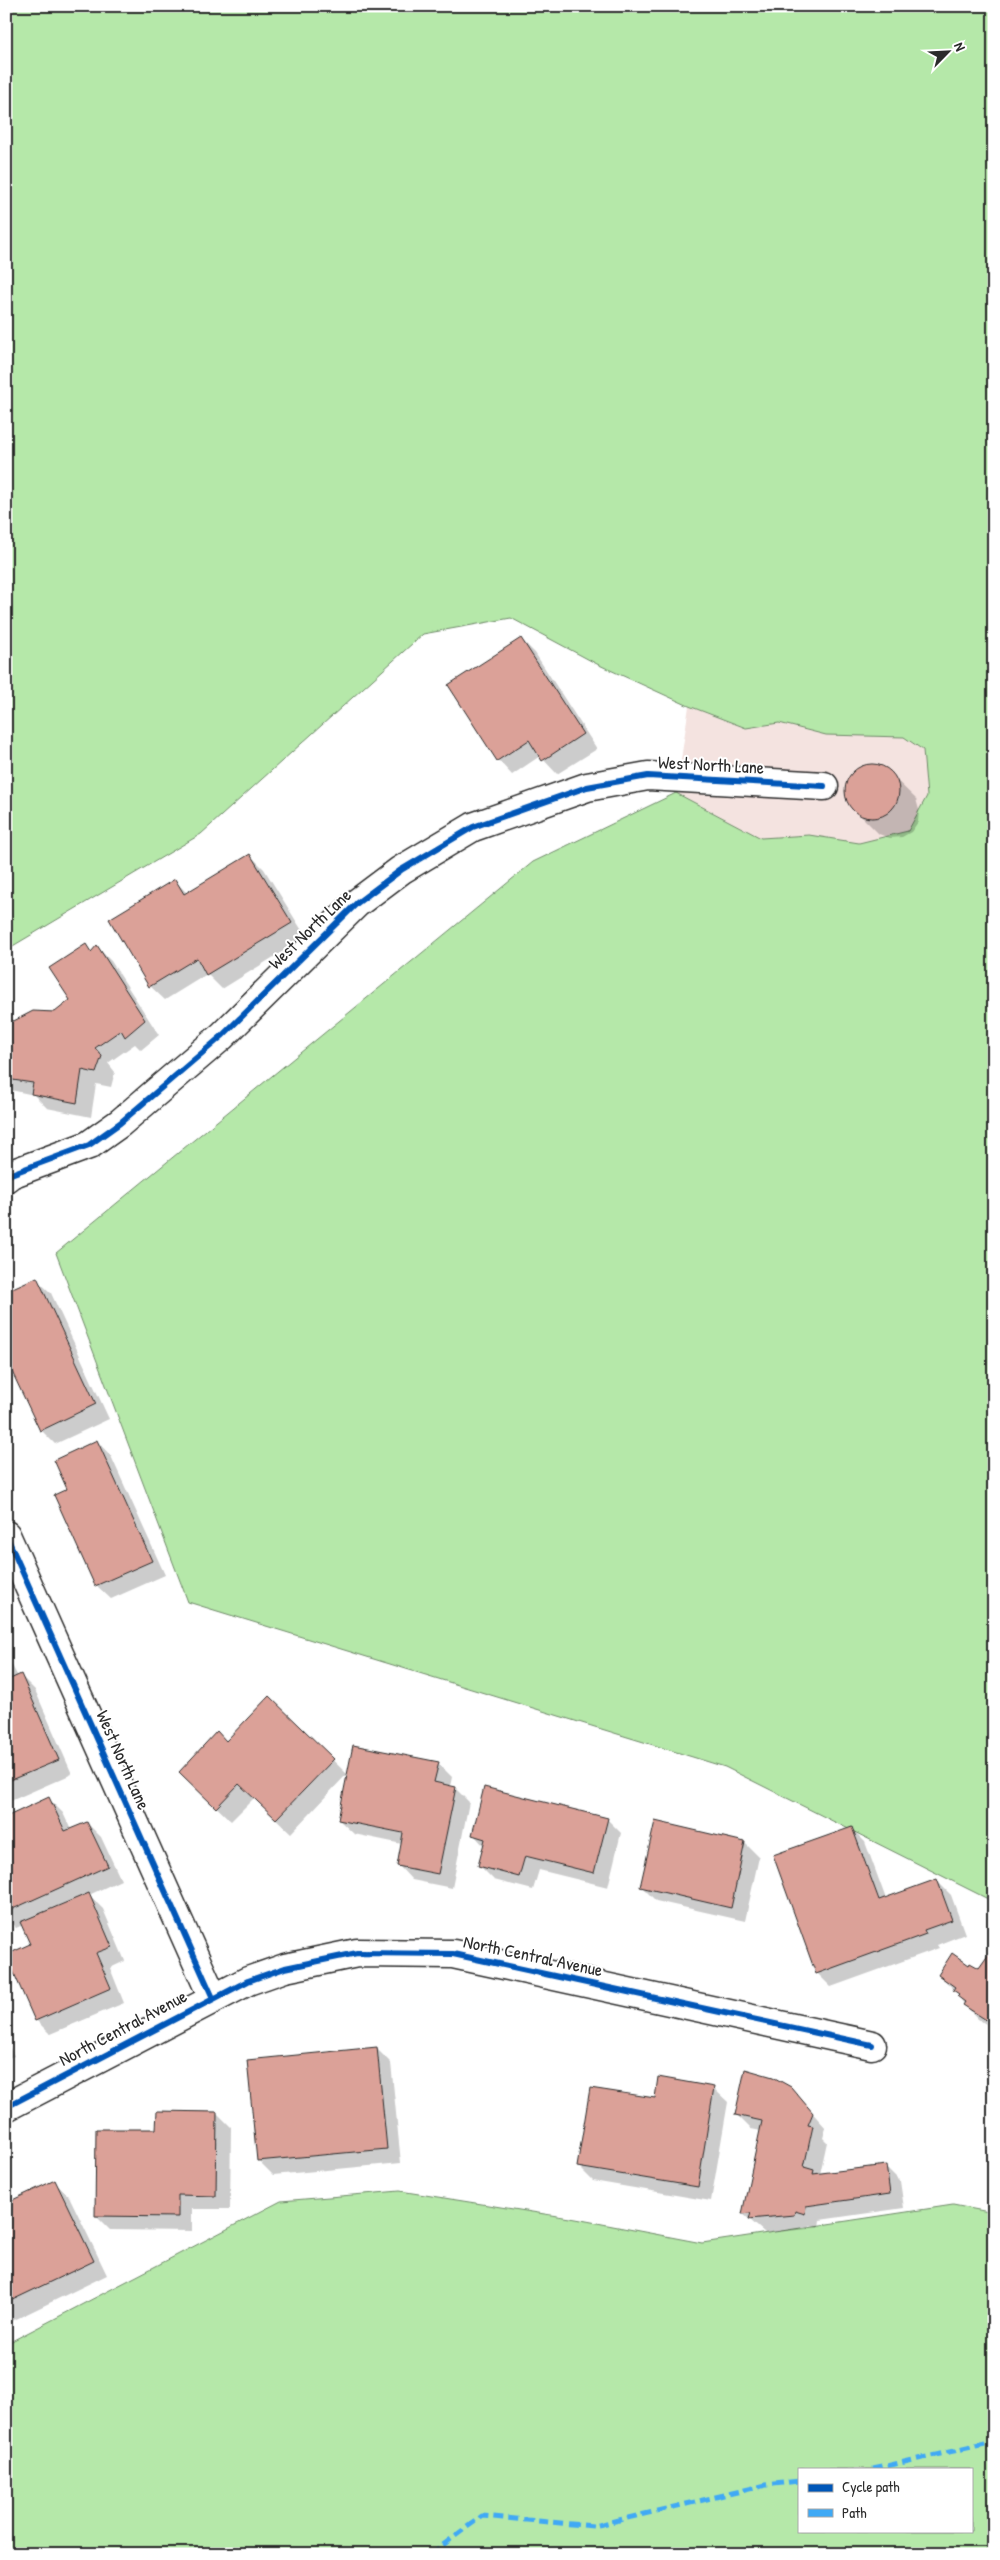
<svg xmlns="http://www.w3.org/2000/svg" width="1000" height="2560" font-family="'Patrick Hand',sans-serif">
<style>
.built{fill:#f4e3e0}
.green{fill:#b5e8a9;stroke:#708a6a;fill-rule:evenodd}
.shadow{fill:#0003}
.building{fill:#dba198;stroke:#2b2b2b}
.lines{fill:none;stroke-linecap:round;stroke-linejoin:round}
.street-casing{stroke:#2b2b2b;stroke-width:31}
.street{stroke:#fff;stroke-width:28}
.quiet{stroke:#3fa9f5;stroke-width:5;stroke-dasharray:10 5;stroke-linecap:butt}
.cycleway-casing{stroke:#fff;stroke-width:9}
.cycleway{stroke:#0057b8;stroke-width:6}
.labels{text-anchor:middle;stroke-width:4;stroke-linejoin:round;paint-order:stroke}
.street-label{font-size:18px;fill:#2b2b2b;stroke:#fff}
</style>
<rect width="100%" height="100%" fill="#fff"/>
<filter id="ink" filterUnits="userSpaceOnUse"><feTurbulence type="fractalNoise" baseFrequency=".02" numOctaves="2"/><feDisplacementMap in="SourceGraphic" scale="10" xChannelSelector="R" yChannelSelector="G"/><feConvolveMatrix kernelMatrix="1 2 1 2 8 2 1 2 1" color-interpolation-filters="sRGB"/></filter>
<g filter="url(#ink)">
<path class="built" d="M 689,706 L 746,728 L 779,723 L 939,739 L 920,862 L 760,838 L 676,793 Z"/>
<path class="green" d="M 6,6 L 994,6 L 994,1902 L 725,1767 L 188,1602 L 56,1253 L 533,862 L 676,793 L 761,838 L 809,835 L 859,843 L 908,831 L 927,796 L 923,750 L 904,737 L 826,735 L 779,723 L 746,728 L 689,706 L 597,664 L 511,618 L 423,634 L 201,834 L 6,950 Z
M 400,2191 L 576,2219 L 702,2243 L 953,2205 L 994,2213 L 994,2554 L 6,2554 L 6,2344 L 281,2201 ZM 799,2469 L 971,2469 L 971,2531 L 799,2531 Z"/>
<path class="shadow" d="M 521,639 L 535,653 L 597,749 L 557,774 L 540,756 L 512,775 L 498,760 Z
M 864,766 L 876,766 L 886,770 L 916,799 L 919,810 L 918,822 L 911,832 L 902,837 L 890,838 L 879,834 L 850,805 L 846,794 L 848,782 L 854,773 Z
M 250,855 L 264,869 L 306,937 L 222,989 L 207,974 L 165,1000 L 150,986 L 174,880 L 187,893 Z
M 86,946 L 93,953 L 97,947 L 111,961 L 159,1035 L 141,1050 L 135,1044 L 108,1063 L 115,1072 L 111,1087 L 96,1084 L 91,1117 L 47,1108 L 34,1095 L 6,1089 L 6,1026 L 56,1013 L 72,1001 Z
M 36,1279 L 51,1293 L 109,1419 L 55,1444 L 41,1430 Z
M 97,1441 L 111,1456 L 165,1575 L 111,1599 L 96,1585 L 69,1490 Z
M 6,1654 L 18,1677 L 21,1676 L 35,1690 L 72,1774 L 6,1803 Z
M 269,1698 L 347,1774 L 291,1833 L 254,1798 L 231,1821 L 180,1772 L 226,1743 Z
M 438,1763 L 452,1777 L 450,1787 L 455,1788 L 469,1802 L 452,1888 L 412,1880 L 398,1865 L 402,1844 L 354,1834 L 339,1820 Z
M 49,1799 L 63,1813 L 71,1830 L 87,1823 L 101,1837 L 121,1880 L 89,1895 L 103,1909 L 125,1961 L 110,1968 L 124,2003 L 50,2034 L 36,2020 L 32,1945 L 23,1925 L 16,1928 L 6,1918 L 6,1818 Z
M 607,1819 L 621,1833 L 608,1887 L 539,1870 L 533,1890 L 494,1880 L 480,1866 L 484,1846 L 474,1835 Z
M 851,1828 L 865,1842 L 886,1899 L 937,1881 L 951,1895 L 965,1934 L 937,1945 L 939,1948 L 831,1987 L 817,1973 Z
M 745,1843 L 759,1857 L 745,1921 L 656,1901 L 642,1887 Z
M 994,1949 L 994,2029 L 978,2019 L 964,2004 L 958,1996 L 960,1995 L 939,1975 L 969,1967 L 980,1970 Z
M 6,2039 L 14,2056 L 6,2059 Z
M 377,2049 L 391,2063 L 401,2163 L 273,2175 L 259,2161 Z
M 713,2088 L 728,2102 L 711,2201 L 593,2181 L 578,2166 L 656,2100 Z
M 790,2088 L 826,2128 L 823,2138 L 827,2142 L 820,2174 L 886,2167 L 900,2181 L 904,2208 L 820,2220 L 819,2227 L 809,2225 L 808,2229 L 765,2233 L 743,2214 L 761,2131 L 751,2129 L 737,2115 Z
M 217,2113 L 231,2127 L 230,2209 L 192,2209 L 192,2231 L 110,2230 L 96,2216 L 158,2131 Z
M 54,2182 L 69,2196 L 107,2275 L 6,2324 L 6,2205 Z"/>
<path class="building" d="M 521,638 L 583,734 L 542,761 L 529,740 L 497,761 L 448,685 Z
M845 791a27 27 0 1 1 54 0a27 27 0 1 1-54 0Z
M 250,854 L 292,923 L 206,975 L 197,958 L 149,987 L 109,919 L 175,879 L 184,894 Z
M 86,944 L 91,952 L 97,945 L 145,1020 L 125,1037 L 121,1030 L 95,1048 L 102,1056 L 96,1073 L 82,1070 L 77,1103 L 31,1094 L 33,1083 L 6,1079 L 6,1025 L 33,1011 L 55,1012 L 70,1000 L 49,968 Z
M 37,1277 L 96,1404 L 40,1431 L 6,1359 L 6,1291 Z
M 97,1440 L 152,1561 L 95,1586 L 54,1495 L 67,1489 L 54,1460 Z
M 21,1674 L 59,1760 L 6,1782 L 6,1681 Z
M 269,1696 L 334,1759 L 276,1819 L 239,1784 L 216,1808 L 179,1772 L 217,1731 L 226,1741 Z
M 353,1745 L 439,1762 L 434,1782 L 456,1787 L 438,1874 L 397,1866 L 403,1833 L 338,1820 Z
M 484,1787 L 608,1818 L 594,1873 L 525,1856 L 519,1877 L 478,1866 L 485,1839 L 472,1835 Z
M 49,1797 L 65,1831 L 87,1822 L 108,1866 L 6,1912 L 6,1817 Z
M 655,1821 L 745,1842 L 731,1908 L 640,1887 Z
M 852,1827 L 879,1900 L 937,1879 L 952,1920 L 924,1930 L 926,1934 L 816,1974 L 773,1855 Z
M 89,1893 L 112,1947 L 96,1953 L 111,1988 L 35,2021 L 6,1955 L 30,1944 L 20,1922 Z
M 994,1947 L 994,2025 L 963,2005 L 965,2002 L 957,1996 L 959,1994 L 953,1990 L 955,1987 L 938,1975 L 952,1953 L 969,1965 L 970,1963 L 979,1968 Z
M 377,2047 L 387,2149 L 257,2161 L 247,2060 Z
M 745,2069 L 773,2077 L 791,2087 L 813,2113 L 808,2125 L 813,2126 L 804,2167 L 814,2170 L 813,2174 L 886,2165 L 890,2194 L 806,2206 L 805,2214 L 795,2211 L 794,2215 L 749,2219 L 751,2213 L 742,2214 L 762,2121 L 735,2115 Z
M 658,2077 L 714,2087 L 698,2187 L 577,2167 L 590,2088 L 655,2098 Z
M 157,2111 L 217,2112 L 216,2196 L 178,2195 L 178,2217 L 95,2216 L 96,2129 L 156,2129 Z
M 55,2180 L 94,2261 L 6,2303 L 6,2203 Z"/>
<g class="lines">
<g class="street-casing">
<path id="street" d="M 6,1178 L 11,1174 L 89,1145 L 120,1123 L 222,1036 L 357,903 L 401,870 L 473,827 L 587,787 L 648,776 L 824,786
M 6,1535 L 213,1998
M 6,2107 L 248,1981 L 285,1968 L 357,1953 L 453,1954 L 872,2045"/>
</g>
<use href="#street" class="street"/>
<path class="quiet" d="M 873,2469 L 994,2442
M 431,2554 L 482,2516 L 594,2526 L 766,2485 L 799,2481"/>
<g class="cycleway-casing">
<path id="cycleway" d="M 6,1178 L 11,1174 L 89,1145 L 120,1123 L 222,1036 L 357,903 L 401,870 L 473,827 L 587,787 L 648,776 L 824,786
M 6,1535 L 213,1998
M 6,2107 L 248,1981 L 285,1968 L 357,1953 L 453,1954 L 872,2045"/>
</g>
<use href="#cycleway" class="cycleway"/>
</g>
</g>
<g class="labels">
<g class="street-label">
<text transform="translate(711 765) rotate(3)" y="6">West North Lane</text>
<text transform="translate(310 929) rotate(-44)" y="6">West North Lane</text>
<text transform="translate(123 1760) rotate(66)" y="6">West North Lane</text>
<text transform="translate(533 1956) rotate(12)" y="6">North Central Avenue</text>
<text transform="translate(123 2028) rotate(-28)" y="6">North Central Avenue</text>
</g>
</g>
<rect width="1000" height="2560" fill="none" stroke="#fff" stroke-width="25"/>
<rect x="12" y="12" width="975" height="2535" fill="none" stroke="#2b2b2b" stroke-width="2" filter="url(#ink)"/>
<rect x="798" y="2468" width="175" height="65" fill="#ffffff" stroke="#aaaaaa"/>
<rect x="808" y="2484" width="25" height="8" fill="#0057b8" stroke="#aaaaaa"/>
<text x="842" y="2492" font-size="15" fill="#2b2b2b">Cycle path</text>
<rect x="808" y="2509" width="25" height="8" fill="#3fa9f5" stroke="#aaaaaa"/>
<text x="842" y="2518" font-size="15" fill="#2b2b2b">Path</text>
<g transform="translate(948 52) rotate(66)" stroke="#ffffff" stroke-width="4" paint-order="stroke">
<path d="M0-4L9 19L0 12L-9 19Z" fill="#2b2b2b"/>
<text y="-8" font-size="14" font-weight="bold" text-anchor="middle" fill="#2b2b2b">N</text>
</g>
</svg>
